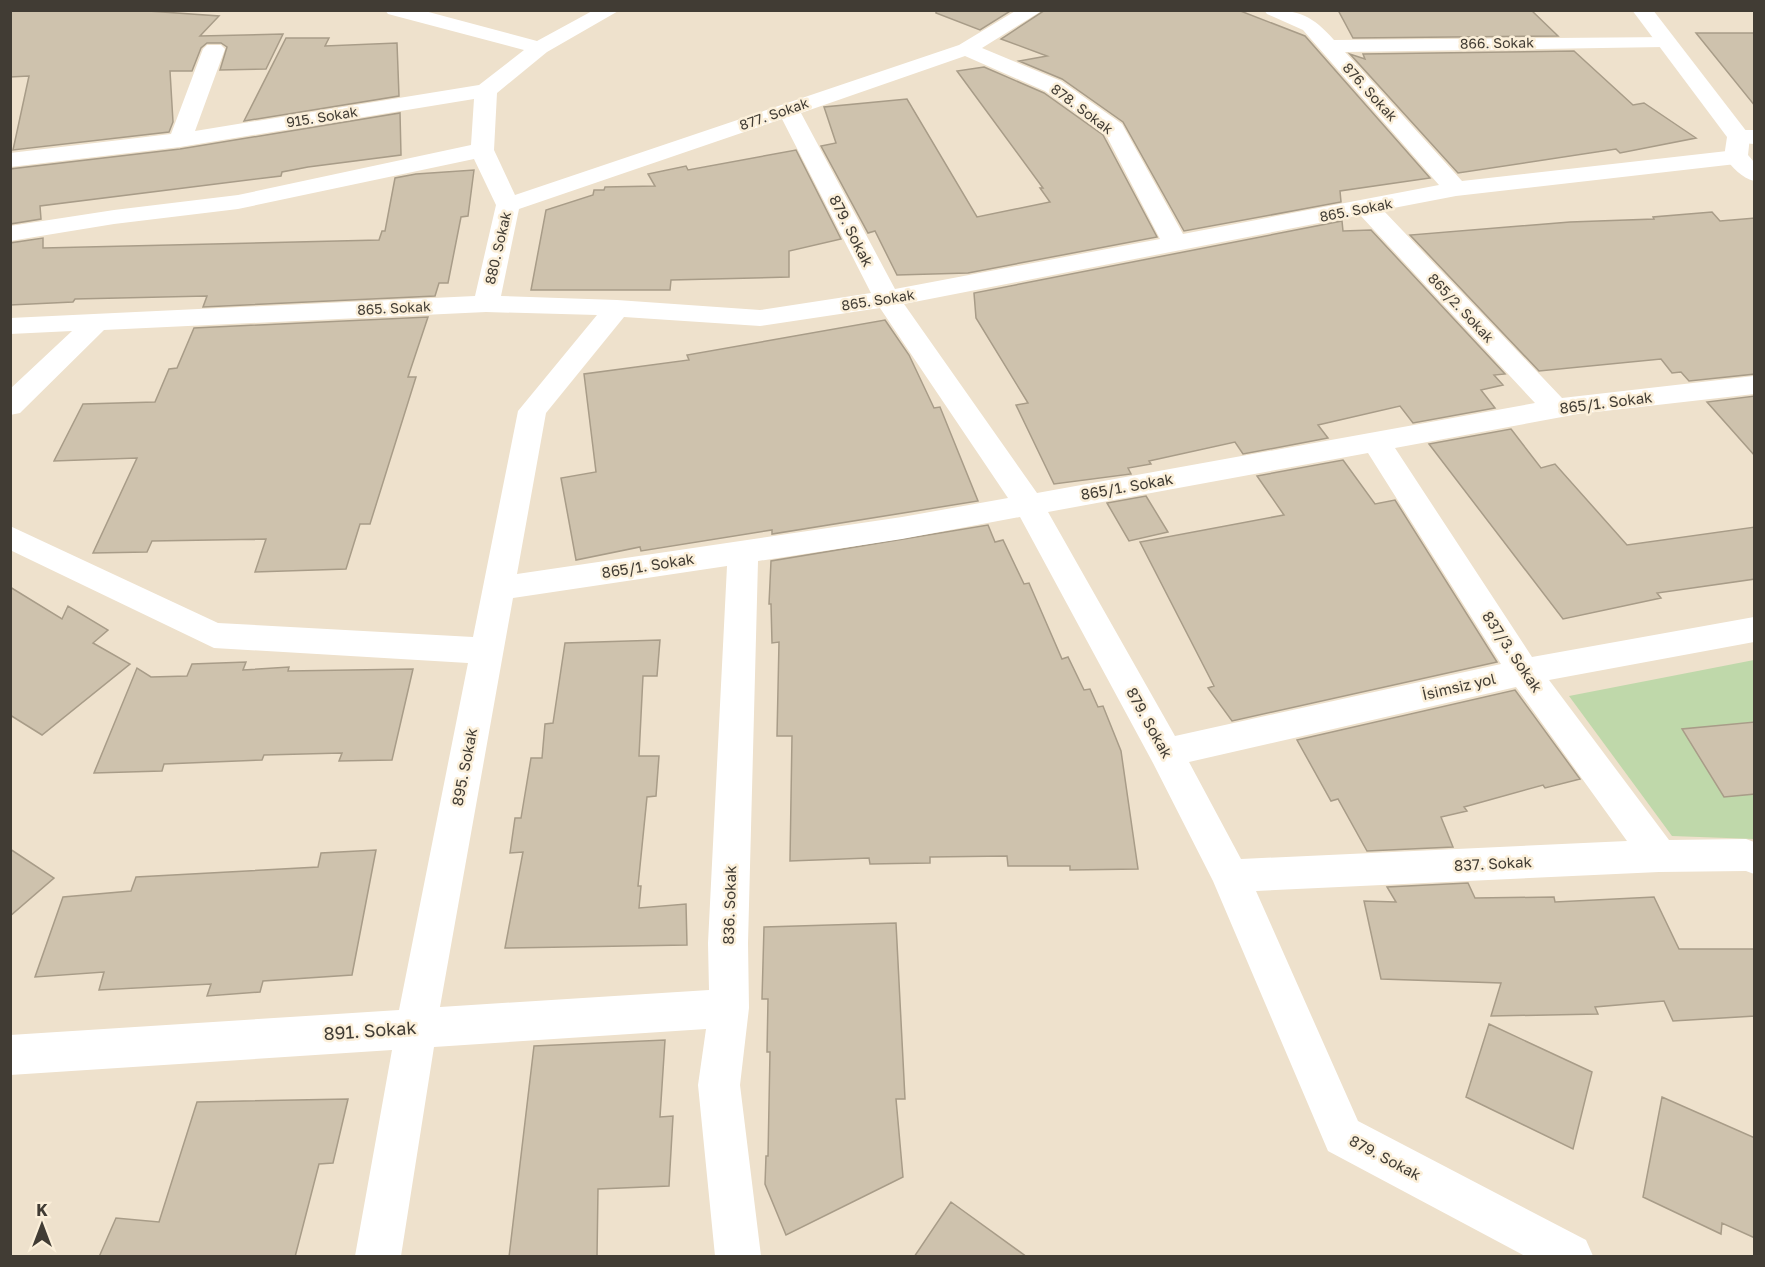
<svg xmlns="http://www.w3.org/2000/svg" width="1765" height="1267" font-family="'Golos Text',sans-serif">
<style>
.green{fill:#bfd8aa}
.building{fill:#cec2ad;stroke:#a89c88;stroke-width:1.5}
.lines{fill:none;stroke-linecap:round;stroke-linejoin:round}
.minor{fill:#fff;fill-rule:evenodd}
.major{fill:#fff;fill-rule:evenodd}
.labels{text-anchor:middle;stroke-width:5;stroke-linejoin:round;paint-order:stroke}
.far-street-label{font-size:14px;fill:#413c34;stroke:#fbefd9}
.street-label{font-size:15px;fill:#413c34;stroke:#fbefd9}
.near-street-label{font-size:18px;fill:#413c34;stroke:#fbefd9}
</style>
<rect width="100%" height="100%" fill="#eee1cc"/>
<path class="green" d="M 1754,660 L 1754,839 L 1672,836 L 1569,696 Z"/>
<path class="building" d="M 10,10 L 134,10 L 219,16 L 200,36 L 283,34 L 266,69 L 220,70 L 227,47 L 221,43 L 207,43 L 201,48 L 192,71 L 170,71 L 173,122 L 169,132 L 13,150 L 29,76 L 10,77 Z
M 936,10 L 1012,10 L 980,30 L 936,13 Z
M 1045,10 L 1238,10 L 1305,36 L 1430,178 L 1340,191 L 1341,202 L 1184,231 L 1123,122 L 1062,79 L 1019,61 L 1047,56 L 1001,39 Z
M 1338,10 L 1531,10 L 1558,36 L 1353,38 Z
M 1696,33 L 1755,33 L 1755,106 Z
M 286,38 L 329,38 L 325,46 L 397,43 L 399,96 L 244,121 Z
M 1574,51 L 1633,105 L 1644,103 L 1696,138 L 1620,153 L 1616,149 L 1458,173 L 1350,54 L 1365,59 L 1363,54 Z
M 984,67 L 1044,93 L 1103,135 L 1157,237 L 968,273 L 897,275 L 875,231 L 868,233 L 821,146 L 836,143 L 824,107 L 907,99 L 977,217 L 1050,202 L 1040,188 L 1043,188 L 957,71 Z
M 400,113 L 401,155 L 308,167 L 282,172 L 281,176 L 40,206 L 41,219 L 10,224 L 10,169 L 180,149 Z
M 796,150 L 841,239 L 789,251 L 789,277 L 671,280 L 670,290 L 531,290 L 546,210 L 593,195 L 594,190 L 604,190 L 605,187 L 655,186 L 648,174 L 686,166 L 688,170 Z
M 474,170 L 468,216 L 461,217 L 448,283 L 439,283 L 435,296 L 203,307 L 207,296 L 75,299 L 73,302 L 10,305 L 10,243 L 43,238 L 43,248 L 379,240 L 382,231 L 385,231 L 395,178 L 416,174 Z
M 1712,212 L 1720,221 L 1755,218 L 1755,374 L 1689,381 L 1681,372 L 1672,373 L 1661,359 L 1539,371 L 1410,235 L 1570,222 L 1654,219 L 1653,217 Z
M 1342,221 L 1343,231 L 1371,230 L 1505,374 L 1494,375 L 1503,385 L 1481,390 L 1495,408 L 1413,423 L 1400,406 L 1318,425 L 1328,438 L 1243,454 L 1235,442 L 1149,461 L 1151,464 L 1128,468 L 1131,474 L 1054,484 L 1016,405 L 1028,403 L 976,318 L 974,293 Z
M 428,317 L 408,377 L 416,377 L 370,524 L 360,524 L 346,569 L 255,572 L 266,539 L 152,541 L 147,552 L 93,553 L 137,458 L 54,461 L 83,404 L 155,402 L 169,369 L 177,368 L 194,328 Z
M 885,320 L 909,355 L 934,408 L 940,407 L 978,501 L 772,534 L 772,530 L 641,551 L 640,547 L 576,560 L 561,478 L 596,472 L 584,374 L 689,360 L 687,355 Z
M 1755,396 L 1755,456 L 1707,402 Z
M 1511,429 L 1541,468 L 1555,464 L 1627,545 L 1755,527 L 1755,579 L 1657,593 L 1661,598 L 1563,619 L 1429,444 Z
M 1343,460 L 1375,504 L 1395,500 L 1497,662 L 1232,721 L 1208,688 L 1214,686 L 1140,542 L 1284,515 L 1257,476 Z
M 1146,496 L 1168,532 L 1129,541 L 1107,503 Z
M 988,525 L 995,542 L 1003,540 L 1024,584 L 1029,583 L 1062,659 L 1068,657 L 1084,690 L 1090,689 L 1098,707 L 1103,706 L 1121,751 L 1138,869 L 1070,870 L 1070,866 L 1008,866 L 1007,856 L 930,857 L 930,863 L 870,864 L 869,858 L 790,861 L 792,736 L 777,736 L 779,642 L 772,643 L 771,604 L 769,604 L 771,561 Z
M 10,587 L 62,619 L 68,606 L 108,630 L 93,643 L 130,664 L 42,735 L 10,715 Z
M 660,640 L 657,676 L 643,676 L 639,756 L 659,756 L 656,796 L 647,797 L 638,886 L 641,886 L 639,908 L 686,904 L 687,945 L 505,948 L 523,852 L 510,853 L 515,818 L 521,818 L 531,758 L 542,758 L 545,724 L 553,723 L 565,643 Z
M 246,662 L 243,670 L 289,667 L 288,671 L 413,669 L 392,760 L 339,761 L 342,753 L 264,755 L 262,760 L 164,764 L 162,771 L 94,773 L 137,668 L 151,677 L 187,676 L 192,664 Z
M 1515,690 L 1580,779 L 1545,788 L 1543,785 L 1464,807 L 1467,811 L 1441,817 L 1453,847 L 1367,851 L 1338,799 L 1331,801 L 1297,740 Z
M 1755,722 L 1755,794 L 1724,797 L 1682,729 Z
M 10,849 L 54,878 L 10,916 Z
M 376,850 L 352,975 L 263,981 L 260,992 L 207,996 L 211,984 L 99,990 L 104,972 L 35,977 L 63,897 L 131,891 L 136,877 L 318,867 L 321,853 Z
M 1468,883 L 1475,898 L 1554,897 L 1555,902 L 1654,897 L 1679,949 L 1755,949 L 1755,1016 L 1673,1021 L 1664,1001 L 1595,1007 L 1598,1014 L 1491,1016 L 1501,983 L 1381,979 L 1364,901 L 1396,902 L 1387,887 Z
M 896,923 L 905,1099 L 896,1099 L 903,1177 L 786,1235 L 765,1184 L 766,1156 L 768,1156 L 770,1052 L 767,1052 L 768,999 L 762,999 L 764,927 Z
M 1489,1024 L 1592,1072 L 1573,1149 L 1466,1097 Z
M 665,1040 L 660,1117 L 673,1116 L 669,1186 L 598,1189 L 597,1257 L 509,1257 L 534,1046 Z
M 1662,1097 L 1755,1138 L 1755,1238 L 1722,1223 L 1721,1234 L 1643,1197 Z
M 348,1099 L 333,1163 L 319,1164 L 295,1257 L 99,1257 L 116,1218 L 159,1222 L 197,1102 Z
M 951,1202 L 1027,1257 L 914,1257 Z"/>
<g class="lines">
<path class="minor" d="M 385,10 L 421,10 L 537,41 L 594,10 L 620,10 L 547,52 L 497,93 L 494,150 L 515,195 L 959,45 L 1017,10 L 1043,10 L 982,48 L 1061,81 L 1122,124 L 1183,234 L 1439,185 L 1303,30 L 1267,14 L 1264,10 C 1298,10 1311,14 1334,40 L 1671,37 L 1674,41 L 1671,45 L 1664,47 L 1345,52 L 1462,181 L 1736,150 L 1744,152 L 1748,157 L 1744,162 L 1736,164 L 1456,196 L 1383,210 L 1562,398 L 1754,376 L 1754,394 L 1578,414 L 1395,448 L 1532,657 L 1754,617 L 1754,642 L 1549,680 L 1669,840 L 1746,839 L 1754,842 L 1754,874 L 1746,871 L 1659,872 L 1256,891 L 1358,1121 L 1586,1240 L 1593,1256 L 1525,1256 L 1328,1151 L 1213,881 L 1153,763 L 1020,517 L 902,539 L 758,561 L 748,943 L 749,1008 L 740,1085 L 761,1256 L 715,1256 L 698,1085 L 706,1029 L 434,1047 L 401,1256 L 355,1256 L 392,1050 L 10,1075 L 10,1035 L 399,1010 L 468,663 L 214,648 L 10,550 L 10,526 L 218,623 L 473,637 L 518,411 L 597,315 L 486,312 L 104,330 L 20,413 L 10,415 L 10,389 L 72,331 L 10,334 L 10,318 L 475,296 L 496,205 L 474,159 L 238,209 L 114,224 L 10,241 L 10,226 L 114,210 L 238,195 L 471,145 L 474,99 L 180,147 L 10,167 L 10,153 L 171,134 L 203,49 L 207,45 L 221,45 L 225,49 L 195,131 L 479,85 L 524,50 L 388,14 ZM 965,56 L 1045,91 L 1105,133 L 1160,239 L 895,289 L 801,113 ZM 782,119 L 871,293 L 760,310 L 617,300 L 501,296 L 519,209 ZM 1360,215 L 1535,403 L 1037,493 L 904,304 ZM 880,308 L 1008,498 L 902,517 L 517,574 L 546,413 L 624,317 L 760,326 ZM 1368,453 L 1501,664 L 1175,736 L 1048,512 ZM 727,566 L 708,943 L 709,990 L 440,1007 L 513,598 ZM 1516,687 L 1627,841 L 1241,859 L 1189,762 Z
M 1739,130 L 1754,130 L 1754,144 L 1731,142 L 1728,137 L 1731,132 Z"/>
<path class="major" d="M 1632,10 L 1653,10 L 1747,132 L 1750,137 L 1748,155 L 1754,162 L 1754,181 C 1742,178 1732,167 1724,157 L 1727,137 Z"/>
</g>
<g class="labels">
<g class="far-street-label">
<text transform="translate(1497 43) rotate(-1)" y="5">866. Sokak</text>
<text transform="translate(1370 92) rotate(48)" y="5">876. Sokak</text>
<text transform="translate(1082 109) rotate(37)" y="5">878. Sokak</text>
<text transform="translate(774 114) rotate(-19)" y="5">877. Sokak</text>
<text transform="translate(322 117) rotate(-9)" y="5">915. Sokak</text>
<text transform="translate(1356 210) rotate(-11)" y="5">865. Sokak</text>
<text transform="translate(498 248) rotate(-77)" y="5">880. Sokak</text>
<text transform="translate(878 300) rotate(-9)" y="5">865. Sokak</text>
<text transform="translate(394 308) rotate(-3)" y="5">865. Sokak</text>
<text transform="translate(1461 308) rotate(47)" y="5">865/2. Sokak</text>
</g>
<g class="street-label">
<text transform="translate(851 231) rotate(63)" y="5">879. Sokak</text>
<text transform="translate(1606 403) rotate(-7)" y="5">865/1. Sokak</text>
<text transform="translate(1127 487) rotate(-10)" y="5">865/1. Sokak</text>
<text transform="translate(648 566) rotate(-9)" y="5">865/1. Sokak</text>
<text transform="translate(1512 652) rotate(56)" y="5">837/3. Sokak</text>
<text transform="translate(1459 687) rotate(-13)" y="5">İsimsiz yol</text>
<text transform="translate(1149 723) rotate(61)" y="5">879. Sokak</text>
<text transform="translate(465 767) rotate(-79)" y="5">895. Sokak</text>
<text transform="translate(1493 864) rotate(-3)" y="5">837. Sokak</text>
<text transform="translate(730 905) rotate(-88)" y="5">836. Sokak</text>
<text transform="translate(1385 1158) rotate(28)" y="5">879. Sokak</text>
</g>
<g class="near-street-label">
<text transform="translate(370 1031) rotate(-4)" y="6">891. Sokak</text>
</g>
</g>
<rect width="1765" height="1267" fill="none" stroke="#413c34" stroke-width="24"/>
<g transform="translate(42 1225)" stroke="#fbefd9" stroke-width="4.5" paint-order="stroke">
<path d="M0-4.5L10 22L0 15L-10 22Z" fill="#413c34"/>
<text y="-9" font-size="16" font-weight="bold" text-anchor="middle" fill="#413c34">K</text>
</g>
</svg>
